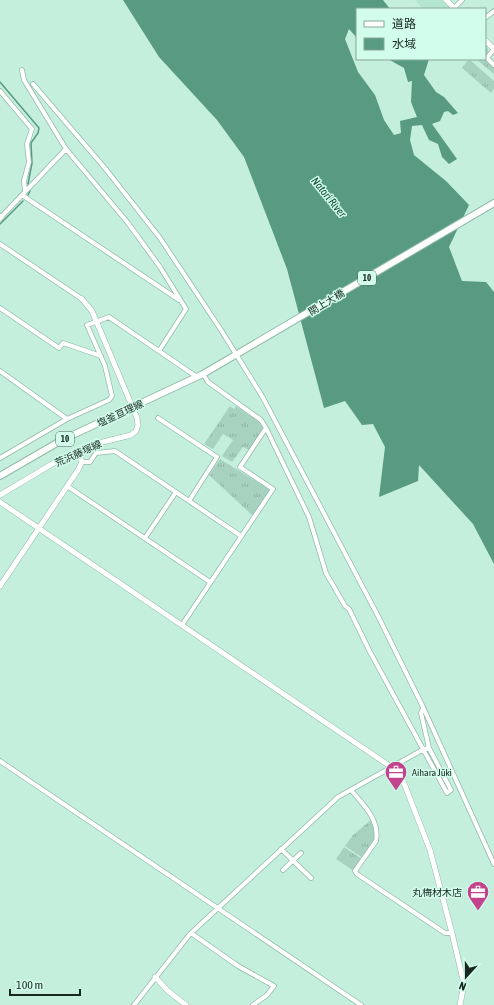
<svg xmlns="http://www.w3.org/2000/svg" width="494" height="1005" font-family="'Asap Condensed','Noto Sans JP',sans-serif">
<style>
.built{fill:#b3e5d0}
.grass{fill:url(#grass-tufts)}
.water{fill:#589a82}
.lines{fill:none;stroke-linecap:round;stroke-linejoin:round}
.stream{stroke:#589a82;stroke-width:1.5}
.minor-casing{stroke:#92baaa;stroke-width:5.5}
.tertiary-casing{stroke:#92baaa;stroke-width:6}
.primary-casing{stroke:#92baaa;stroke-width:8}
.minor{stroke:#fff;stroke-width:4}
.tertiary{stroke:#fff;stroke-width:5}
.primary{stroke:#fff;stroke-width:6}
.labels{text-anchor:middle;stroke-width:3;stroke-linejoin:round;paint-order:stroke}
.shield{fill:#d2fceb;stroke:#4f675e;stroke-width:1}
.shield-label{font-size:9px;font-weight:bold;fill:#172721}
.street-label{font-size:10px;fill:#172721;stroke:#d2fceb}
.poi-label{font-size:10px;fill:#172721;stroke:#d2fceb;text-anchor:start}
.water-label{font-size:11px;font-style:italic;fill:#0e4736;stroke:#d2fceb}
</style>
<defs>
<pattern id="grass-tufts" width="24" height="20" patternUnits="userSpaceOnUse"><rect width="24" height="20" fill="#a7d2c0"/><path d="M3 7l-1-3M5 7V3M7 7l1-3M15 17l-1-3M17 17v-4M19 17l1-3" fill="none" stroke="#8fb4a5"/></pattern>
</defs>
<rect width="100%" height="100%" fill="#c5efdd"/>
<path class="built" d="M 415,0 L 442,0 L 451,9 L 423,9 Z"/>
<path class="grass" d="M 486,46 L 488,49 C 489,60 483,58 494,67 L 494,74 L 476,59 L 485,59 Z
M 469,59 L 494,81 L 494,89 L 491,93 L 462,68 Z
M 230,406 L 234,409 L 236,406 L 257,420 L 263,428 L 249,450 L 243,447 L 232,462 L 222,456 L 233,440 L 223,434 L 213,449 L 204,444 Z
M 220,459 L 270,490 L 253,516 L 209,475 Z
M 372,819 L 375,839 L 363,858 L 345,846 L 353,835 Z
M 344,847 L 362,859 L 354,871 L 336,859 Z"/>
<path class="water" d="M 123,0 L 383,0 L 390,9 L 357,9 L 357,38 L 349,29 L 345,39 L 358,72 L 375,95 L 384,120 L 394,135 L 401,133 L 400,121 L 417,117 L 411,102 L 412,81 L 408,82 L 404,68 L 388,59 L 429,59 L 424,75 L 436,92 L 444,97 L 458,113 L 453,115 L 448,111 L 444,112 L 440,121 L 432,124 L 457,159 L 449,164 L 442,157 L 438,144 L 429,140 L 422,125 L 412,126 L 410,140 L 414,155 L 446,181 L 469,205 L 449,247 L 462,281 L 486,282 L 494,292 L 494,564 L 473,524 L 419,465 L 418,481 L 379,497 L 385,447 L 373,424 L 362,425 L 345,401 L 324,408 L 287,269 L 244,157 L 217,120 L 159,57 Z"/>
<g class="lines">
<path class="stream" d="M 0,82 L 39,128 L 38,133 L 31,143 L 32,163 L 28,184
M 28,195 L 30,191
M 0,224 L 23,201"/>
<g class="minor-casing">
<path id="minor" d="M 454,8 L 462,0
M 485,18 L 494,11
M 494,49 L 487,58 L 494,65
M 22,70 L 24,80 L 66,149
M 33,84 L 104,167 L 160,238 L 221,330 L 262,396 L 378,616 L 423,707 L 494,864
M 0,91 L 32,129 L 27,144 L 29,162 L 24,181 L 25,191
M 22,195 L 179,300
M 0,216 L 1,217 L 66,149 L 128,223 L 160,267 L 186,309 L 159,351
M 0,244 L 82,299
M 0,308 L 59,348 L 63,343 L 101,356
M 0,371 L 67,419 L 109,400 L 112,396 L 105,366 L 87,325 L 109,317 L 197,377
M 158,418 L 217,457 L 189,501
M 266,428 L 309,517 L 326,573 L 345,606 L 349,609 L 370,652 L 447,793 L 451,790 L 429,748
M 0,458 L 67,419
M 82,462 L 90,462 L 96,453 L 115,451 L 241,536
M 67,486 L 210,582
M 145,538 L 176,492
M 182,625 L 273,489 L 240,467 L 266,428 L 261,420 L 208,382 L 203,374
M 0,761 L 361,1005
M 351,790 C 363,804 380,820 376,841 L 355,871 L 357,874 L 445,933 L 452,933
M 281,849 L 311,878
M 283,870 L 301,853
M 191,933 L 238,966 L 274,986 L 267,995 L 253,1005
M 134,1005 L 190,934 L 338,797 L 424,749 L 429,748 L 421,713 L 423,708"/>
</g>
<g class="tertiary-casing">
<path id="tertiary" d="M 446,0 L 455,9
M 485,40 L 494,49
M 0,218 L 1,217
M 0,495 L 57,461 L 103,442 L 131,435 L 136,431 L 138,425 L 137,418 L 92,311 L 82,299
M 0,502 L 400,773 L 430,850 L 452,933 L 464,984 L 460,1005
M 0,586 L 78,470 L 82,462 L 78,452
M 155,977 L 168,991 L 186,1005"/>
</g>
<g class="primary-casing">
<path id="primary" d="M 0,476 L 62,440 L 203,374 L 494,203"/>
</g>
<use href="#minor" class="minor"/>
<use href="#tertiary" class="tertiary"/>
<use href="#primary" class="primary"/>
</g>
<defs>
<g id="office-pin" transform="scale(1.15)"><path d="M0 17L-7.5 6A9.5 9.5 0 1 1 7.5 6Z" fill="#c3438d" stroke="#d2fceb"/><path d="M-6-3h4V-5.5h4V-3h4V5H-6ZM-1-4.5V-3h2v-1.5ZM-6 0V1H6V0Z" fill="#fff"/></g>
</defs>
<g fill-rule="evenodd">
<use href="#office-pin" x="396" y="772"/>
<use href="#office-pin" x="478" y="892"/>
</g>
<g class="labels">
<g class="shield">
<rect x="358" y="271" width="18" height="14" rx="3"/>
<rect x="56" y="432" width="18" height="14" rx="3"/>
</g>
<g class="shield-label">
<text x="367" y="281">10</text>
<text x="65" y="442">10</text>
</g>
<g class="street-label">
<text transform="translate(326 302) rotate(-31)" y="4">閖上大橋</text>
<text transform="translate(120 413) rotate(-25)" y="4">塩釜亘理線</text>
<text transform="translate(78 453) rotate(-24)" y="4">荒浜藤塚線</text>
</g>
<g class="poi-label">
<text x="412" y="776">Aihara Jūki</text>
<text x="462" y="896" text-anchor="end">丸梅材木店</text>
</g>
<g class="water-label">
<text transform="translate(329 197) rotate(51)" y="4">Natori River</text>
</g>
</g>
<rect x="356" y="8" width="130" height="52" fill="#d2fceb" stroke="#87a79a"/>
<rect x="364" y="21" width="20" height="6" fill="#ffffff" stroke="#87a79a"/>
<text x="392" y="28" font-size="12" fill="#172721">道路</text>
<rect x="364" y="38" width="20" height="12" fill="#589a82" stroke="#87a79a"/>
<text x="392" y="48" font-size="12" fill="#172721">水域</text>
<g transform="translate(466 977) rotate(201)" stroke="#d2fceb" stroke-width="3" paint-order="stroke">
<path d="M0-3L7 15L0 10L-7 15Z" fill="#172721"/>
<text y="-6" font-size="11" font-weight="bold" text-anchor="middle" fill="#172721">N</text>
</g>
<path d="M10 989v6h70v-6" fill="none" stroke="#172721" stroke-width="2"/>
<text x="16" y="989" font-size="12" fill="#172721" stroke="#d2fceb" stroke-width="3" paint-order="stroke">100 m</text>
</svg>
